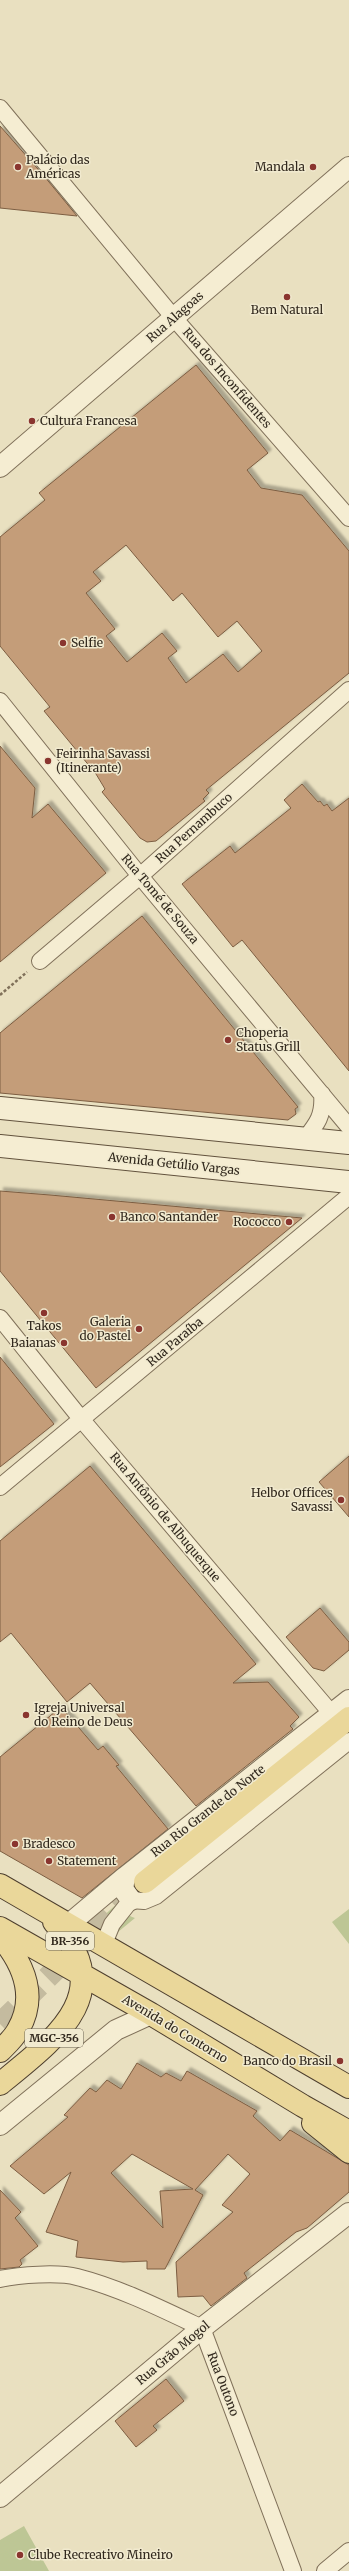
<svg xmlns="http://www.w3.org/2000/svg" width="349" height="2571" font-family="Merriweather,serif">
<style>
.green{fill:#bdc695}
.building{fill:#c49d79;stroke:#7d5e42;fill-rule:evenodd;filter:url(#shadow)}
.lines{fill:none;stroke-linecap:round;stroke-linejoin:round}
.primary-tunnel{stroke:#c4bb9f;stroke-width:22;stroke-dasharray:22 11;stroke-linecap:butt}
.minor-casing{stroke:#80715a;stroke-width:18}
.tertiary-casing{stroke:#80715a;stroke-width:22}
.secondary-casing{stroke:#62523d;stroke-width:24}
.primary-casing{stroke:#4e3f2e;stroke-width:24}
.path{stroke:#80715a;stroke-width:2.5;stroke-dasharray:3 2;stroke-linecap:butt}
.minor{stroke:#f5edd2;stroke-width:16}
.tertiary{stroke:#f5edd2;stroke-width:20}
.secondary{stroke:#f5edd2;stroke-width:22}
.primary{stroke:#ead79a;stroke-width:22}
.poi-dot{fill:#8a352f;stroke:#f1eacf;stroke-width:1.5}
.labels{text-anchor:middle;stroke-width:3;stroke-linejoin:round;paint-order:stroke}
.shield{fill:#f1eacf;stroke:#6b6252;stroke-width:1}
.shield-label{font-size:11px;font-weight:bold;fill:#31281d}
.poi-label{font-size:12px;fill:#31281d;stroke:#f1eacf;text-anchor:start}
.street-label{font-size:12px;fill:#31281d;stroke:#f1eacf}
</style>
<defs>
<filter id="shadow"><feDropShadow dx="3.5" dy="-3.5" stdDeviation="1" flood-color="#0004"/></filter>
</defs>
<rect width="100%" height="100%" fill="#e9e0c0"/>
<path class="green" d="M 120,1901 C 122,1909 127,1916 135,1918 L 118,1932 L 99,1920 Z
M 349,1909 L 349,1944 L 332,1922 Z
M 24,2526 L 49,2571 L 0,2571 L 0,2540 Z"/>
<path class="building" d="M 0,126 L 44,176 L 77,216 L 0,208 Z
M 196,365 L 268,453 L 247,470 L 261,488 L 302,495 L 349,551 L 349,673 L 206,790 L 209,793 L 203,799 L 205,801 L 156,841 L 147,842 L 140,838 L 102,792 L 105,789 L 96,774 L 44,711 L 50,707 L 0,646 L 0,537 L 45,500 L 39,493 ZM 126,545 L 173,601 L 182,593 L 218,637 L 237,621 L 262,651 L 238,672 L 223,654 L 186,683 L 168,658 L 177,651 L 162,633 L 127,662 L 106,636 L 115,629 L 86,593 L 101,581 L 93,572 Z
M 0,746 L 35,788 L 32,818 L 48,804 L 106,873 L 0,962 Z
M 302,784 L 318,802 L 320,801 L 324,806 L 327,804 L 332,811 L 349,798 L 349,1071 L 242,940 L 233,947 L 182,884 L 230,846 L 235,853 L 291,808 L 284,800 Z
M 142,916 L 298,1107 L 295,1109 L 296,1114 L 288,1120 L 0,1093 L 0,1033 Z
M 0,1191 L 50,1195 L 302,1218 L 96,1388 L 0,1271 Z
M 0,1357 L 54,1424 L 0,1467 Z
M 349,1456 L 349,1517 L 319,1482 Z
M 90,1466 L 256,1664 L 233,1683 L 268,1682 L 299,1717 L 290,1726 L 293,1729 L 196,1806 L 90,1683 L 67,1702 L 11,1633 L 0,1642 L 0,1541 Z
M 320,1608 L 349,1642 L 349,1650 L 324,1671 L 313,1668 L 286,1637 Z
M 61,1707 L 98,1750 L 103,1746 L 119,1765 L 116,1766 L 168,1829 L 82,1898 L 0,1851 L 0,1757 Z
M 137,2063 L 161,2077 L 166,2073 L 181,2081 L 187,2071 L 257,2111 L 253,2116 L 280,2141 L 290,2130 L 349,2165 L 349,2192 L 307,2228 L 296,2232 L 244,2273 L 247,2278 L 211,2306 L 203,2296 L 178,2297 L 176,2262 L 233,2212 L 222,2205 L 250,2174 L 228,2154 L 195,2190 L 203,2195 L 165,2269 L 147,2269 L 147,2261 L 123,2262 L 76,2257 L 78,2241 L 46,2232 L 71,2172 L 44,2194 L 10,2166 L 68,2117 L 64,2115 L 90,2088 L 96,2092 L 107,2080 L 121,2089 ZM 132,2154 L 193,2189 L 160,2191 L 163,2228 L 111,2173 Z
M 0,2190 L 21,2212 L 15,2218 L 38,2246 L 20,2260 L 22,2264 L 19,2267 L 0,2269 Z
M 166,2379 L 184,2401 L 153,2426 L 157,2430 L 136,2447 L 115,2421 Z"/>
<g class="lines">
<path class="primary-tunnel" d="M 0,2024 L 145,1882"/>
<g class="minor-casing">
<path id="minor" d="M 0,108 L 174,318 L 349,518
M 0,701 L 140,876 L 349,1127
M 40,961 L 140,876 L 349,690
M 305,1139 C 317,1124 324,1115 322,1094
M 0,1318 L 82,1420 L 332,1714
M 0,1487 L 349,1196
M 103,1946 L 112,1924 L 131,1900 L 144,1901 L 156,1896 L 349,1741
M 0,2279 C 19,2275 58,2272 77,2277 C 120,2288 162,2309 202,2328 L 293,2571
M 325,2571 L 349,2551"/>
</g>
<g class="tertiary-casing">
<path id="tertiary" d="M 0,467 L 349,167
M 125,1877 L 123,1889 L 131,1900
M 68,1925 L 125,1877 L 349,1700
M 0,2125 L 116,2030 L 151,2014
M 0,2497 L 202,2328 L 349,2213"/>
</g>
<g class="secondary-casing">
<path id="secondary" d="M 0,1108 L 349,1143
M 0,1146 L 349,1182"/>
</g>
<g class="primary-casing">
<path id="primary" d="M 145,1882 L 349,1718
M 0,1885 L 349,2087
M 0,1928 L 151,2014 L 303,2106 L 349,2132
M 0,1936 C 23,1963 38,1996 18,2030 C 14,2038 6,2045 0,2051
M 0,2084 C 55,2039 120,1993 54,1922
M 313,2123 L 349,2152"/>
</g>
<path class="path" d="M 0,995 L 27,972"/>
<use href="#minor" class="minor"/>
<use href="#tertiary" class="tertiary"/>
<use href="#secondary" class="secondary"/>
<use href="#primary" class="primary"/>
</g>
<g class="poi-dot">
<circle cx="18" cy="167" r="4"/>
<circle cx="313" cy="167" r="4"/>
<circle cx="287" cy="297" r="4"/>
<circle cx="32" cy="421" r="4"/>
<circle cx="63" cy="643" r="4"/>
<circle cx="48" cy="761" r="4"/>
<circle cx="228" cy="1040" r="4"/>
<circle cx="112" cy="1217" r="4"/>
<circle cx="289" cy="1222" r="4"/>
<circle cx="44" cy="1313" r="4"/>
<circle cx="139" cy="1329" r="4"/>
<circle cx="64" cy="1343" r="4"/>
<circle cx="341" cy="1500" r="4"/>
<circle cx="26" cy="1715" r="4"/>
<circle cx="15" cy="1844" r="4"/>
<circle cx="49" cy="1861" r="4"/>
<circle cx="340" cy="2061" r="4"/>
<circle cx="20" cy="2555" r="4"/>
</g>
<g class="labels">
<g class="shield">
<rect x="46" y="1932" width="48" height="18" rx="3"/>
<rect x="25" y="2029" width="58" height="18" rx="3"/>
</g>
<g class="shield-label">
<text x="70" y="1945">BR-356</text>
<text x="54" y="2042">MGC-356</text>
</g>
<g class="poi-label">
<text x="26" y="164">Palácio das<tspan x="26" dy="14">Américas</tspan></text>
<text x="305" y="171" text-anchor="end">Mandala</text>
<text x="287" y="314" text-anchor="middle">Bem Natural</text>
<text x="40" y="425">Cultura Francesa</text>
<text x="71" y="647">Selfie</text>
<text x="56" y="758">Feirinha Savassi<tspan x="56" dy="14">(Itinerante)</tspan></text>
<text x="236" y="1037">Choperia<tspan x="236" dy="14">Status Grill</tspan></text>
<text x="120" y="1221">Banco Santander</text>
<text x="281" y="1226" text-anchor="end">Rococco</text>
<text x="131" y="1326" text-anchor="end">Galeria<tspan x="131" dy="14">do Pastel</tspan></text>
<text x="44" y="1330" text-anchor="middle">Takos</text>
<text x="56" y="1347" text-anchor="end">Baianas</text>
<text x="333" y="1497" text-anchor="end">Helbor Offices<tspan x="333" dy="14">Savassi</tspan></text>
<text x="34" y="1712">Igreja Universal<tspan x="34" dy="14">do Reino de Deus</tspan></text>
<text x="23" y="1848">Bradesco</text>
<text x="57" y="1865">Statement</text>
<text x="332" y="2065" text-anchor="end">Banco do Brasil</text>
<text x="28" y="2559">Clube Recreativo Mineiro</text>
</g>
<g class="street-label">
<text transform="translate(175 317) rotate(-41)" y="4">Rua Alagoas</text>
<text transform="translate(227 378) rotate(49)" y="4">Rua dos Inconfidentes</text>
<text transform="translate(194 828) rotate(-42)" y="4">Rua Pernambuco</text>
<text transform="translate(160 899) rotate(50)" y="4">Rua Tomé de Souza</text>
<text transform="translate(174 1164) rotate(6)" y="4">Avenida Getúlio Vargas</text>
<text transform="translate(175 1342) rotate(-40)" y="4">Rua Paraíba</text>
<text transform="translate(165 1517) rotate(50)" y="4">Rua Antônio de Albuquerque</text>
<text transform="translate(208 1811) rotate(-38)" y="4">Rua Rio Grande do Norte</text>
<text transform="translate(175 2029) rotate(31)" y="4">Avenida do Contorno</text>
<text transform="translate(173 2353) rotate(-40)" y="4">Rua Grão Mogol</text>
<text transform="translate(223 2384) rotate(69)" y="4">Rua Outono</text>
</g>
</g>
</svg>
